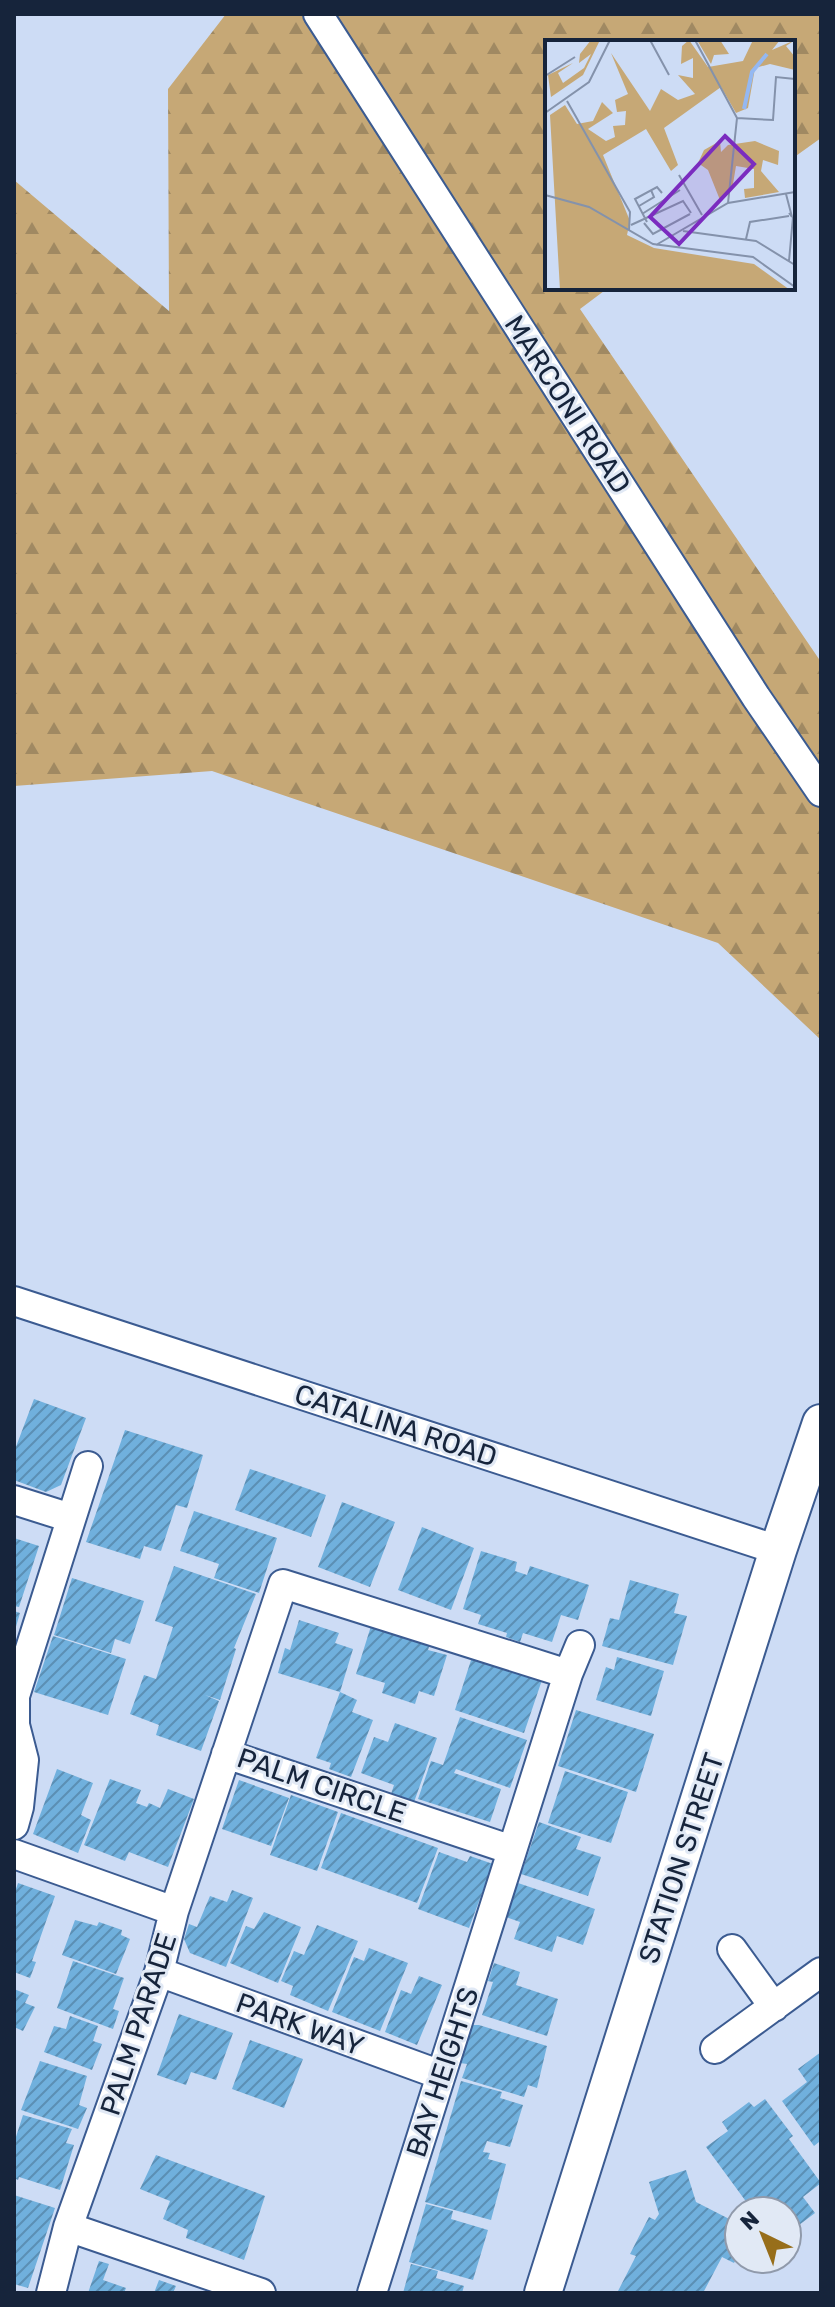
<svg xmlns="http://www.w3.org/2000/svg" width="835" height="2307" font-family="Rubik,sans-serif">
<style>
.forest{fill:url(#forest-firs)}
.building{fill:url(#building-hatch)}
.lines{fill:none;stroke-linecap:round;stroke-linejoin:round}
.minor-casing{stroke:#3b5b91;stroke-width:32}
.tertiary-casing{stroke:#3b5b91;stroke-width:40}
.minor{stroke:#fff;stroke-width:28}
.tertiary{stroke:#fff;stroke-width:36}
.labels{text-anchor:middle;stroke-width:6;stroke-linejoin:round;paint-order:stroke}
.street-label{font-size:28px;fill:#16243b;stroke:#e1e9f5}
.inset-river{fill:none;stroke:#94b8f2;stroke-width:4}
.inset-road{fill:none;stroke:#8492ab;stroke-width:2}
.view{fill:#7b2cbf;fill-opacity:0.15;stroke:#7b2cbf;stroke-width:4}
.inset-edge{fill:none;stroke:#16243b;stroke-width:4}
</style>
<defs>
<pattern id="forest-firs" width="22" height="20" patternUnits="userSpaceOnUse" patternTransform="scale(2)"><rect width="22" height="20" fill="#c6a876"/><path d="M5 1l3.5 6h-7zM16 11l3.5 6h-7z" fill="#a08962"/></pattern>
<pattern id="building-hatch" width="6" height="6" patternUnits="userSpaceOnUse" patternTransform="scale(2)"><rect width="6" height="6" fill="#70b0dd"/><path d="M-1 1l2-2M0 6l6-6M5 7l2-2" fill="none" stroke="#5b8fb4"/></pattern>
</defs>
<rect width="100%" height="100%" fill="#cddcf5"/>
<path class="forest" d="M 226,14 L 821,14 L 821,138 L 793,158 L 793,42 L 547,42 L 547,288 L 608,288 L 580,309 L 821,662 L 821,1040 L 718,943 L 212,771 L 14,786 L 14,180 L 169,311 L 168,89 Z"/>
<path class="building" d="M 34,1399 L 86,1418 L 61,1485 L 46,1492 L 14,1480 L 14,1452 Z
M 125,1430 L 203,1455 L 187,1508 L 176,1505 L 161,1551 L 144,1546 L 140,1559 L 86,1542 Z
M 250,1469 L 326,1495 L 311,1537 L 235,1510 Z
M 342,1502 L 395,1522 L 370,1587 L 318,1567 Z
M 194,1511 L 277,1538 L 259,1593 L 214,1578 L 219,1564 L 180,1551 Z
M 422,1527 L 474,1548 L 451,1610 L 398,1590 Z
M 14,1538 L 39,1546 L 19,1607 L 14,1606 Z
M 481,1551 L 517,1562 L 515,1571 L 527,1575 L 530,1566 L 589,1585 L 578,1620 L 561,1615 L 552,1642 L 523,1633 L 520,1642 L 506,1637 L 507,1633 L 478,1624 L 481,1615 L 463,1609 Z
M 174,1566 L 256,1594 L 234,1648 L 236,1649 L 220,1700 L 205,1695 L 219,1701 L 201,1751 L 156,1735 L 159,1725 L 130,1714 L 144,1675 L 156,1679 L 173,1627 L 155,1621 Z
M 72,1578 L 144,1601 L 130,1644 L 115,1639 L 111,1653 L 54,1635 Z
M 630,1580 L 679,1594 L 674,1613 L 687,1616 L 673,1665 L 602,1646 L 610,1618 L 619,1620 Z
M 14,1611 L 20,1613 L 15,1630 L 14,1630 Z
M 299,1620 L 339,1633 L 335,1643 L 353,1649 L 340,1692 L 278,1673 L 285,1648 L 290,1650 Z
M 371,1626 L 430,1644 L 428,1650 L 447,1655 L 434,1696 L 419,1691 L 415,1704 L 382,1693 L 385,1683 L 356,1674 Z
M 53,1636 L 126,1659 L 108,1715 L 34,1692 Z
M 472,1657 L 542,1680 L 524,1733 L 455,1710 Z
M 617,1657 L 664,1671 L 651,1716 L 596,1700 L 606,1667 L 614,1670 Z
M 340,1692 L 357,1700 L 352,1712 L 373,1720 L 351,1777 L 329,1769 L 331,1763 L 316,1758 Z
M 576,1710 L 654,1734 L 636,1792 L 558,1766 Z
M 460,1717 L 527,1740 L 510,1788 L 456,1769 L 454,1773 L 501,1789 L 490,1822 L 418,1799 L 431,1761 L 443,1765 Z
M 395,1723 L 437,1738 L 414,1802 L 391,1794 L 394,1785 L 361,1773 L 374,1737 L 388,1742 Z
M 57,1769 L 93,1783 L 81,1815 L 91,1820 L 78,1853 L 33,1834 Z
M 565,1771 L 628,1792 L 611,1843 L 548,1823 Z
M 110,1779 L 141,1790 L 136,1803 L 147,1807 L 149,1803 L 160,1808 L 168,1789 L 194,1799 L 168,1867 L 129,1852 L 125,1861 L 84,1845 Z
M 239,1780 L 289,1798 L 271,1846 L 222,1829 Z
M 291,1795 L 338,1812 L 317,1871 L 270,1855 Z
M 341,1813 L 438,1848 L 417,1903 L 321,1868 Z
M 539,1822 L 581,1837 L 576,1849 L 601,1857 L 588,1896 L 521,1874 Z
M 439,1852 L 467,1862 L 470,1856 L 493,1864 L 469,1928 L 418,1909 Z
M 18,1883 L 55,1896 L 32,1961 L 36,1962 L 30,1978 L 14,1972 L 14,1895 Z
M 518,1883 L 595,1909 L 583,1945 L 557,1936 L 552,1952 L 514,1939 L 520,1922 L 506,1917 Z
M 232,1890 L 253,1898 L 226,1967 L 190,1953 L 184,1939 L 189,1924 L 197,1927 L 210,1896 L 227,1902 Z
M 264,1912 L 301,1927 L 278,1983 L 230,1963 L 246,1926 L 254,1929 Z
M 75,1920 L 97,1926 L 99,1922 L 122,1930 L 121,1935 L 130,1939 L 116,1974 L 62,1955 Z
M 317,1925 L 358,1941 L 328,2011 L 290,1995 L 293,1986 L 281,1981 L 294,1951 L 304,1955 Z
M 369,1948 L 408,1963 L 380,2031 L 332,2012 L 354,1957 L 364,1961 Z
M 73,1961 L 124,1978 L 113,2009 L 119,2011 L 113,2029 L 57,2008 Z
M 494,1963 L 520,1972 L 516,1985 L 558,1999 L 547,2036 L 482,2015 L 493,1982 L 488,1981 Z
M 419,1976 L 442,1985 L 417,2045 L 385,2032 L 401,1990 L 411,1994 Z
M 14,1989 L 29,1995 L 25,2003 L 35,2007 L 23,2031 L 14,2027 Z
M 179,2014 L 233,2033 L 216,2080 L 191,2072 L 186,2085 L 157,2075 Z
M 70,2016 L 98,2026 L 93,2041 L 102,2044 L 92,2070 L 44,2052 L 54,2026 L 66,2029 Z
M 472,2025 L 479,2025 L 547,2046 L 537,2088 L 528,2085 L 524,2097 L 462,2078 L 467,2064 L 460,2063 Z
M 250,2040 L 303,2059 L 284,2108 L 232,2089 Z
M 821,2052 L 821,2145 L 819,2142 L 814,2146 L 782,2101 L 807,2082 L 798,2069 Z
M 40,2061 L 87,2076 L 79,2105 L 87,2108 L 78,2129 L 21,2110 Z
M 461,2081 L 502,2092 L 500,2098 L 523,2105 L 510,2147 L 487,2141 L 483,2152 L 490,2153 L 488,2159 L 506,2164 L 491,2220 L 425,2202 Z
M 765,2099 L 793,2136 L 789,2139 L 821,2183 L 803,2197 L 815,2213 L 787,2234 L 787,2211 L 753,2211 L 706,2147 L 728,2131 L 722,2122 L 749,2102 L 754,2107 Z
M 23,2115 L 72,2129 L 66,2143 L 74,2145 L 60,2190 L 19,2177 L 18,2180 L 14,2178 L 14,2143 Z
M 156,2155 L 265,2196 L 244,2260 L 186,2238 L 188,2230 L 163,2219 L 170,2201 L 140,2189 Z
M 686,2170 L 696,2202 L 739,2224 L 739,2253 L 734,2263 L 722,2257 L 703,2293 L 617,2293 L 636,2256 L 630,2254 L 649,2217 L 655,2220 L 659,2214 L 649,2182 Z
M 14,2195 L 55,2208 L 28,2288 L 14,2284 Z
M 426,2204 L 453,2211 L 451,2219 L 488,2230 L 473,2280 L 409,2262 Z
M 99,2261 L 109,2264 L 103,2280 L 126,2288 L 124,2293 L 88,2293 Z
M 411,2264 L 438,2271 L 436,2278 L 464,2286 L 462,2293 L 403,2293 Z
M 159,2280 L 176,2286 L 173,2293 L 154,2293 Z"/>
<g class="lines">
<g class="minor-casing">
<path id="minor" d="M 318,14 L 756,697 L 821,792
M 14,1301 L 778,1550
M 14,1500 L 71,1518
M 226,1754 L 512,1850
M 14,1825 L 19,1807 L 24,1760 L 15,1725 L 15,1696 L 88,1466
M 14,1854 L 174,1911
M 732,1949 L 774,2007
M 159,1972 L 441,2075
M 715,2049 L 821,1972
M 68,2227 L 261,2293
M 51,2293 L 68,2227 L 159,1972 L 174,1911 L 283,1584 L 568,1674
M 372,2293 L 568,1674 L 580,1645"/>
</g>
<g class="tertiary-casing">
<path id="tertiary" d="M 543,2293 L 778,1550 L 821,1423"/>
</g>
<use href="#minor" class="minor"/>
<use href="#tertiary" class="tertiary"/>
</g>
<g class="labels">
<g class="street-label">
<text transform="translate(568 404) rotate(57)" y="10">MARCONI ROAD</text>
<text transform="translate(396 1425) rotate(18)" y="10">CATALINA ROAD</text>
<text transform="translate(322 1785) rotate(19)" y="10">PALM CIRCLE</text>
<text transform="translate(681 1858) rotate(-72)" y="10">STATION STREET</text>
<text transform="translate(138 2024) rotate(-72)" y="10">PALM PARADE</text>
<text transform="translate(300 2024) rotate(20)" y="10">PARK WAY</text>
<text transform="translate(442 2072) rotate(-72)" y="10">BAY HEIGHTS</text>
</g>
</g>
<g transform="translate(545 40)">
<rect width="250" height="250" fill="#cddcf5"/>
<path d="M 46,0 L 55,0 L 38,35 L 6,57 L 3,35 L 28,23 L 13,33 L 18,43 L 39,28 L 46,14 L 34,23 L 35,14 ZM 144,0 L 163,27 L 198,21 L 208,0 L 235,0 L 227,10 L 250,0 L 241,6 L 250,17 L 250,30 L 225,24 L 210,28 L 203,68 L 191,73 L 176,47 L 119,88 L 133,125 L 126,131 L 101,89 L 58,115 L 85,181 L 82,195 L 109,208 L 209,224 L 245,250 L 15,250 L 5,75 L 20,65 L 32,84 L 48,81 L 57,62 L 68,73 L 43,89 L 61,101 L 70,97 L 68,86 L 80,85 L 81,71 L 72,72 L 70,60 L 83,54 L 66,13 L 105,71 L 116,49 L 133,60 L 150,54 L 133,35 L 148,38 L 148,18 L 136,24 L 137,6 ZM 152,0 L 175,0 L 184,14 L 169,15 L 166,24 ZM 175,101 L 176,112 L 183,105 L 210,101 L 234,111 L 233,125 L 218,120 L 216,131 L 234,152 L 200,158 L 199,149 L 209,148 L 209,129 L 191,126 L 187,150 L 175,160 L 163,130 L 153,123 L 159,110 Z" fill="#c6a876"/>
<path class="inset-river" d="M 199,69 L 207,32 L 222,14"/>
<path class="inset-road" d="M 105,0 L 124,35M 150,0 L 192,78 L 183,163M 0,36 L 30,17M 22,61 L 85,172 L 84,190M 0,73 L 44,42 L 65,0M 192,78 L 228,80 L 231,37 L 250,39M 134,135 L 157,175M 241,154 L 247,177 L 244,173M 0,155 L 44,167 L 108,204 L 208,217 L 250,247M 94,166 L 109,157 L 106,150M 97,174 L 135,150M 102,182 L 90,159 L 112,147 L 117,153M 99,183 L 108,194 L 145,174M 86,185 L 138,161 L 146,173M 138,191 L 211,201 L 250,225M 201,199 L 205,182 L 244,176M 111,205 L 183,163 L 250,152M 244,221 L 248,177"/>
<path class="view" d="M 180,96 L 209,124 L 134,204 L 105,177 Z"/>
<rect width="250" height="250" class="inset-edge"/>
</g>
<rect width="835" height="2307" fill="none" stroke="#16243b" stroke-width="32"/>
<g transform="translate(763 2235) rotate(317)"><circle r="38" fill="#e1e9f5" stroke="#909aab" stroke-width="2"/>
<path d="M0-6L14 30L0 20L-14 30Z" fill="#976e1a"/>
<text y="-12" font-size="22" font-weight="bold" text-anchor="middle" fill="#16243b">N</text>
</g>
</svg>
